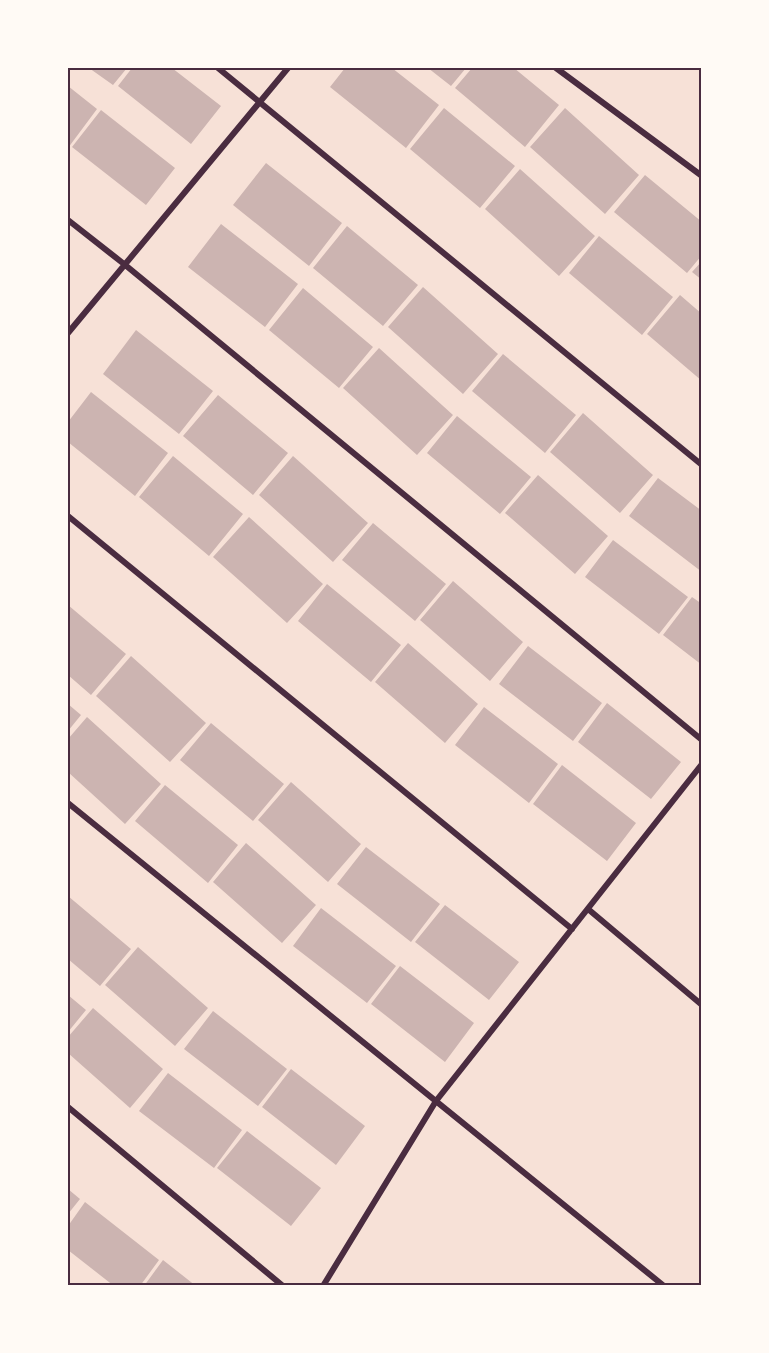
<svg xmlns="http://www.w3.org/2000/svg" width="769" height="1353" font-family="Poppins,sans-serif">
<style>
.building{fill:#ccb4b1}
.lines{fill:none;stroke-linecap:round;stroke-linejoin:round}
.minor{stroke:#4a2c40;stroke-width:6}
.neatline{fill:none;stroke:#4a2c40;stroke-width:2}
</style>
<rect width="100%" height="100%" fill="#f7e1d7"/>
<path class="building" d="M 89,68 L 127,68 L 113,85 Z
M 132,68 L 172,68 L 221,106 L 191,144 L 118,86 Z
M 345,68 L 392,68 L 439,105 L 406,148 L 330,87 Z
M 428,68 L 466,68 L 451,86 Z
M 472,68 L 514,68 L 559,105 L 525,147 L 455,88 Z
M 68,86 L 97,109 L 68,148 Z
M 444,108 L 515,166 L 480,208 L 410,149 Z
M 565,108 L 639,175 L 605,214 L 530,147 Z
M 101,110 L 175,168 L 146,205 L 72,147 Z
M 266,163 L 342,223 L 309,266 L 233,205 Z
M 520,169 L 595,236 L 559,276 L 485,209 Z
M 645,175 L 702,222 L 702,255 L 687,273 L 614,212 Z
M 221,224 L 298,284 L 265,327 L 188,267 Z
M 347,226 L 418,285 L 383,326 L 313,268 Z
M 599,236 L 673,297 L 642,335 L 569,273 Z
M 702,261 L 702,280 L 692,272 Z
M 423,287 L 498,354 L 463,394 L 388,327 Z
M 303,288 L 373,347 L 339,388 L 269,330 Z
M 680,295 L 702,314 L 702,381 L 647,334 Z
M 136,330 L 213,391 L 179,434 L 103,374 Z
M 379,348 L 453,415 L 417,455 L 343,388 Z
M 503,354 L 576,415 L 545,453 L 472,391 Z
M 91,392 L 168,453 L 135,496 L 68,442 L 68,422 Z
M 218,395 L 288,453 L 253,495 L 183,436 Z
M 583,413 L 653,475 L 620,513 L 550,452 Z
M 457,416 L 531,477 L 500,514 L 427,453 Z
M 173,456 L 243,514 L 209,556 L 139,497 Z
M 293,456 L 368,523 L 333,562 L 259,495 Z
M 538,475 L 608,536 L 575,574 L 505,513 Z
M 658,478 L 702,511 L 702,572 L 629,516 Z
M 249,517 L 323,584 L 287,623 L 213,557 Z
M 373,523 L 446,584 L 415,621 L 342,560 Z
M 613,540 L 688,597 L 659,634 L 585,577 Z
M 453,581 L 523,642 L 490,681 L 420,620 Z
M 327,584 L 401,645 L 371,682 L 298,621 Z
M 692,597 L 702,604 L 702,665 L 663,635 Z
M 68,605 L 126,654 L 91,695 L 68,675 Z
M 408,643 L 478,704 L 445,743 L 375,682 Z
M 528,646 L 602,703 L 573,741 L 499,684 Z
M 131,656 L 206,723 L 170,762 L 96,696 Z
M 607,703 L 681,762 L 651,799 L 578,742 Z
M 68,704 L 81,715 L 68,731 Z
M 484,707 L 558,764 L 529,803 L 455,745 Z
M 87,717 L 161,784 L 125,824 L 68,772 L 68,739 Z
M 211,723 L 284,784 L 253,821 L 180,760 Z
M 562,765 L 636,823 L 607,861 L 533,804 Z
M 291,782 L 361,844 L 328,882 L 258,820 Z
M 165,785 L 238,845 L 208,883 L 135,821 Z
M 246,843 L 316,905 L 282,943 L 213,882 Z
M 366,847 L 440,904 L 411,942 L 337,884 Z
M 68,896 L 131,949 L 100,986 L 68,959 Z
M 445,905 L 519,962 L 489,1000 L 415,942 Z
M 321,908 L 396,966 L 367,1003 L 293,946 Z
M 138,947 L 208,1008 L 175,1046 L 105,985 Z
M 400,966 L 474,1023 L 445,1062 L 371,1004 Z
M 68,995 L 86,1010 L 68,1032 Z
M 93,1008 L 163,1069 L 130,1108 L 68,1053 L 68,1037 Z
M 213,1011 L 287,1069 L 258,1106 L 184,1049 Z
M 291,1069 L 365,1126 L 336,1165 L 262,1107 Z
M 168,1073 L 242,1130 L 214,1168 L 139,1111 Z
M 247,1131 L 321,1188 L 291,1226 L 217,1168 Z
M 68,1189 L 80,1199 L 68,1214 Z
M 85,1202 L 159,1260 L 140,1286 L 114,1286 L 68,1250 L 68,1226 Z
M 163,1260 L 196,1286 L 144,1286 Z"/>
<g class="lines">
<path class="minor" d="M 218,68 L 702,465
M 556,68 L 702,176
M 68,220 L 124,264 L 702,740
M 68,333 L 288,68
M 68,516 L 572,929
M 68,803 L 664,1286
M 588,909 L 702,1005
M 68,1107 L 283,1286
M 323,1286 L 436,1101 L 702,764"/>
</g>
<rect width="769" height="1353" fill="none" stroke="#fffaf5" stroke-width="138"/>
<rect x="69" y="69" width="631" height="1215" class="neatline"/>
</svg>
